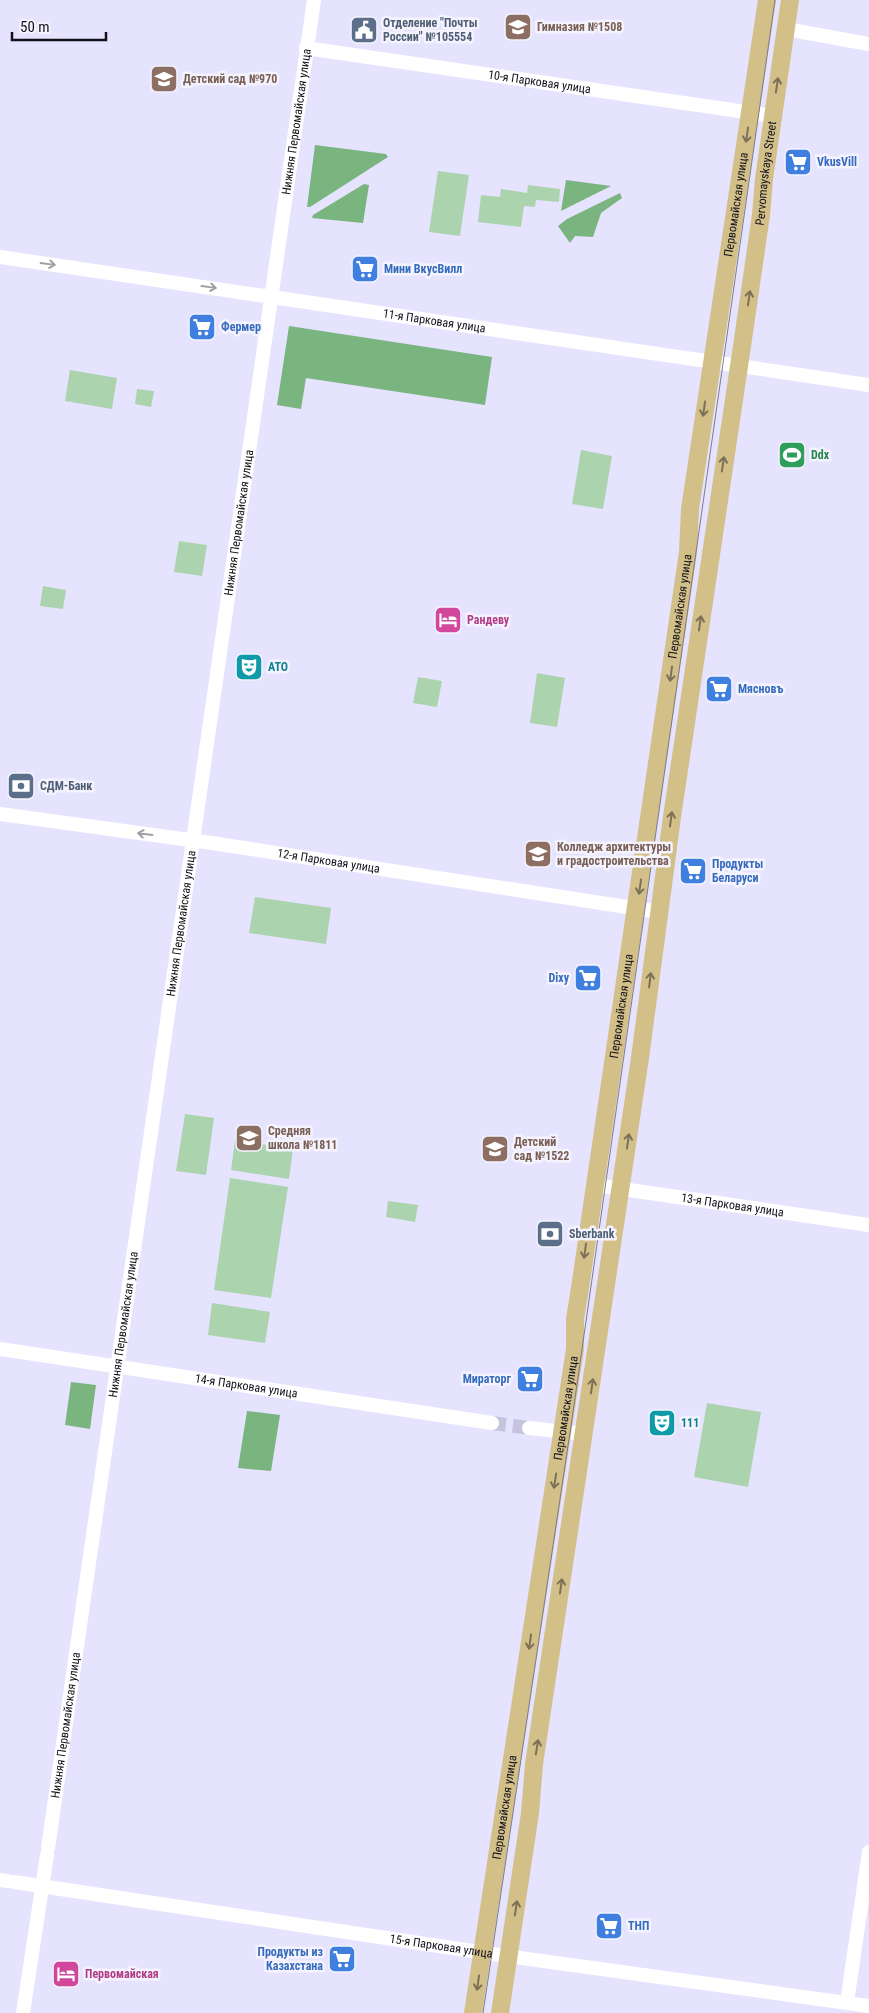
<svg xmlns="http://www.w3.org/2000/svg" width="869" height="2013" font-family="'Roboto Condensed',sans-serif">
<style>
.green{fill:#abd4ae}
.forest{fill:#7ab580}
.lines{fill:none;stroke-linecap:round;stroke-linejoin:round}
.minor-tunnel{stroke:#c6c4dd;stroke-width:14;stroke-dasharray:14 7;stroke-linecap:butt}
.minor{stroke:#fff;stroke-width:14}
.major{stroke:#d3bf88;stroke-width:18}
.tram{stroke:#7d7b8e;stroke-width:1}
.oneway{stroke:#7c7156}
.oneway2{stroke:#a0a0a3}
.labels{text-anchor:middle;stroke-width:5;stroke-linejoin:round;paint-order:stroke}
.service-label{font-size:12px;font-weight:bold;fill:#4e5e75;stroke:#f4f3fe;text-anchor:start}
.education-label{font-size:12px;font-weight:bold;fill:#785e54;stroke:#f4f3fe;text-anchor:start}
.street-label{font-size:12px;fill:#12111a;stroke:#f4f3fe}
.shop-label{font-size:12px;font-weight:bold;fill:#366cbe;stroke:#f4f3fe;text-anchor:start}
.leisure-label{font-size:12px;font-weight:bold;fill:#27864d;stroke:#f4f3fe;text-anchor:start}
.hotel-label{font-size:12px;font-weight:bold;fill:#b23c85;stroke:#f4f3fe;text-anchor:start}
.culture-label{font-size:12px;font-weight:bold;fill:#0d838f;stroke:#f4f3fe;text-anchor:start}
</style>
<rect width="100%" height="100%" fill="#e6e3ff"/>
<path class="green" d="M 438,171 L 469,175 L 460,236 L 429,232 Z
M 528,185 L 560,189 L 559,202 L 536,200 L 535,207 L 524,206 L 521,227 L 478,222 L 481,195 L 500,197 L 501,189 L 527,193 Z
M 70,370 L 117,378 L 112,409 L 65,401 Z
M 137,389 L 154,391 L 151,407 L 135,404 Z
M 581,450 L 612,456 L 603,509 L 572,504 Z
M 179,541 L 207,545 L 202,576 L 174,572 Z
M 43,586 L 66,590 L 63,609 L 40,606 Z
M 537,673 L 565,678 L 557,727 L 530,723 Z
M 418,677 L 442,681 L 437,707 L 413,703 Z
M 255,897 L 331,908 L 326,944 L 249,933 Z
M 185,1114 L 214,1118 L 206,1175 L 176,1171 Z
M 235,1140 L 293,1149 L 289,1179 L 231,1170 Z
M 230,1178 L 288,1187 L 271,1298 L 214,1290 Z
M 388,1201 L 418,1205 L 415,1222 L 386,1217 Z
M 212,1303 L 270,1312 L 265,1343 L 208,1335 Z
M 707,1403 L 761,1412 L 748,1487 L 694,1477 Z"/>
<path class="forest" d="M 315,145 L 386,154 L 388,157 L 310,207 L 307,207 Z
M 566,180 L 611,186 L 561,211 Z
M 364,184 L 369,185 L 363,223 L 312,218 L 313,215 Z
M 620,193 L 622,198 L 601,213 L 593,237 L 575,236 L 570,243 L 558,226 L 567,219 Z
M 289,326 L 492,357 L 485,405 L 306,378 L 301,409 L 277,405 Z
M 71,1382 L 96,1385 L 90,1429 L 65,1425 Z
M 247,1411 L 280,1415 L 271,1471 L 238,1468 Z"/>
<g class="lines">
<path class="minor-tunnel" d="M 492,1423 L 529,1428"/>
<g class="minor">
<path d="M 786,29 L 869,44"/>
<path id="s1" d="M 306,48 L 773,116"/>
<path id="s2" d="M 0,257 L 869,385"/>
<path id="s3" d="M 0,814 L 212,843 L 659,912"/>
<path id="s4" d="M 595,1185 L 869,1225"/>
<path id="s5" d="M 0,1349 L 492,1423"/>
<path d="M 529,1428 L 585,1434"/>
<path id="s6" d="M 48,1848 L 314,0"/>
<path d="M 0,1880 L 7,1881"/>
<path id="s7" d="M 14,1882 L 499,1955 L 869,2006"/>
<path d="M 847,2002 L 869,1852"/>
<path d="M 23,2013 L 47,1855"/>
</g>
<g class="major">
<path id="s8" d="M 473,2013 L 575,1349 L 575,1319 L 580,1288 L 688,552 L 690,509 L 767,0"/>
<path id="s9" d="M 500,2013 L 530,1813 L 534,1764 L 640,1058 L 672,817 L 742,346 L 761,215 L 764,179 L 790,0"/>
</g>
<path class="tram" d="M 483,2013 L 572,1419 L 775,0"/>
</g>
<defs><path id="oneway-shaft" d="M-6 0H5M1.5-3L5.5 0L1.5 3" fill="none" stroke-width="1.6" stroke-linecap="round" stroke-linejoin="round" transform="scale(1.25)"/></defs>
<g class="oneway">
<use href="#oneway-shaft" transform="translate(777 85) rotate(-81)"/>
<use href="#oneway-shaft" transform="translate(747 135) rotate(98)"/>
<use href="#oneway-shaft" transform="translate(749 298) rotate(-82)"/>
<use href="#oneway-shaft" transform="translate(704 409) rotate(98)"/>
<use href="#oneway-shaft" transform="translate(723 464) rotate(-81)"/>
<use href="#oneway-shaft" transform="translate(700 623) rotate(-82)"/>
<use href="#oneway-shaft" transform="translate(671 674) rotate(98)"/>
<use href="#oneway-shaft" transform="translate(671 819) rotate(-82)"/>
<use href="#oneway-shaft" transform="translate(640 887) rotate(98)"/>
<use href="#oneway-shaft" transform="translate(650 980) rotate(-83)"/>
<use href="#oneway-shaft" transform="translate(628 1141) rotate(-82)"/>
<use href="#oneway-shaft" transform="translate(585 1251) rotate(98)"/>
<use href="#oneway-shaft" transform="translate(592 1386) rotate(-82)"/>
<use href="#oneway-shaft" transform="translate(555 1481) rotate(99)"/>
<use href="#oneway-shaft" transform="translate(561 1586) rotate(-82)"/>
<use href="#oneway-shaft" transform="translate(530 1642) rotate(98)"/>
<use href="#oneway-shaft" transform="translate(537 1747) rotate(-81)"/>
<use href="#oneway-shaft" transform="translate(516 1908) rotate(-81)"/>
<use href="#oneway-shaft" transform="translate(478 1983) rotate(98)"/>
</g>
<g class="oneway2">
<use href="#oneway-shaft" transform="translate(48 264) rotate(8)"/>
<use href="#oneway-shaft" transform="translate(209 287) rotate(8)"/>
<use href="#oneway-shaft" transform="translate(145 834) rotate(-173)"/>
</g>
<defs>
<g id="school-square" transform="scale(1.4375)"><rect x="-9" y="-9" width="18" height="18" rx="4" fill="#8d6e63" stroke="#f4f3fe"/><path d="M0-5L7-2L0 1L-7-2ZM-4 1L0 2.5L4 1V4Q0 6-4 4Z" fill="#fff"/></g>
<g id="civic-square" transform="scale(1.4375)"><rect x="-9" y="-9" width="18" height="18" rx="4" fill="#5c6f8a" stroke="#f4f3fe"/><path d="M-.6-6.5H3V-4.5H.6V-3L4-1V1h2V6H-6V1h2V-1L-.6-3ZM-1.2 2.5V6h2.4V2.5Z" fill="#fff"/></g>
<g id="supermarket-square" transform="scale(1.4375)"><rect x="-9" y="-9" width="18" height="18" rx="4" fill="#3f7fe0" stroke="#f4f3fe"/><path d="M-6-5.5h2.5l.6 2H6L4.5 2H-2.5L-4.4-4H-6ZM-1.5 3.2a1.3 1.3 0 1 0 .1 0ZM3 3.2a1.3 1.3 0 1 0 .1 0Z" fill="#fff"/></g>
<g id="stadium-square" transform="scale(1.4375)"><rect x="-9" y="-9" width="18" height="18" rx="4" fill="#2e9e5b" stroke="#f4f3fe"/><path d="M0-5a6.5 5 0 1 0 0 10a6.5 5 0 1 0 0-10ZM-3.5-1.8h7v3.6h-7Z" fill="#fff"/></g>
<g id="hotel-square" transform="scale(1.4375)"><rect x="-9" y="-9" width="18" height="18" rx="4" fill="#d1479c" stroke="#f4f3fe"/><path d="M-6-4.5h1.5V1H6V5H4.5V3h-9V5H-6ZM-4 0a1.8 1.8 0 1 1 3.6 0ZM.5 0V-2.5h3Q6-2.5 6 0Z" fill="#fff"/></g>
<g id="theatre-square" transform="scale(1.4375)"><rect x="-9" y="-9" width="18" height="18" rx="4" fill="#0f9aa8" stroke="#f4f3fe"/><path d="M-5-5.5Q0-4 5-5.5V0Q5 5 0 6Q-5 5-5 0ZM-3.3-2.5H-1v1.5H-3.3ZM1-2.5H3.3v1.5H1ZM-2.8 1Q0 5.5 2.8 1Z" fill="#fff"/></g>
<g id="bank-square" transform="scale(1.4375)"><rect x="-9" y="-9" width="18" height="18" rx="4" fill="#5c6f8a" stroke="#f4f3fe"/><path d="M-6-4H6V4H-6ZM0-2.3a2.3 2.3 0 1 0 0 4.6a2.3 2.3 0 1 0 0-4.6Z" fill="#fff"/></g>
<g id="university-square" transform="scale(1.4375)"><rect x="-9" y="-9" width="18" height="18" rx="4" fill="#8d6e63" stroke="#f4f3fe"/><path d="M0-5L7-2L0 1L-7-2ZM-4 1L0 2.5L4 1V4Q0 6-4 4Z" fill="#fff"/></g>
</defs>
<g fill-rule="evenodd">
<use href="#school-square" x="518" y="27"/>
<use href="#civic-square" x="364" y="30"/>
<use href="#school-square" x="164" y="79"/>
<use href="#supermarket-square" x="798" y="162"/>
<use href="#supermarket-square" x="365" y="269"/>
<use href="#supermarket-square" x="202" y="327"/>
<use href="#stadium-square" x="792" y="455"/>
<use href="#hotel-square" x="448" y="620"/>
<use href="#theatre-square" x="249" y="667"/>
<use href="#supermarket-square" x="719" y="689"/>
<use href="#bank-square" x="21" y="786"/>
<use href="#university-square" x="538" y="854"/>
<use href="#supermarket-square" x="693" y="871"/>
<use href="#supermarket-square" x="588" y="978"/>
<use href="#school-square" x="249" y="1138"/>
<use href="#school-square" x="495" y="1149"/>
<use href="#bank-square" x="550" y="1234"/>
<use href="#supermarket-square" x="530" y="1379"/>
<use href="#theatre-square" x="662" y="1423"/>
<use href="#supermarket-square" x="609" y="1926"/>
<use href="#supermarket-square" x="342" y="1959"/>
<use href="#hotel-square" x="66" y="1974"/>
</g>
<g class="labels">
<g class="service-label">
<text x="383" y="27">Отделение "Почты<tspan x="383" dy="14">России" №105554</tspan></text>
<text x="40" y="790">СДМ-Банк</text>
<text x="569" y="1238">Sberbank</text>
</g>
<g class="education-label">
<text x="537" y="31">Гимназия №1508</text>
<text x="183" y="83">Детский сад №970</text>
<text x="557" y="851">Колледж архитектуры<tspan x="557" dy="14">и градостроительства</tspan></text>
<text x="268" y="1135">Средняя<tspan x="268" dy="14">школа №1811</tspan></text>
<text x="514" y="1146">Детский<tspan x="514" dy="14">сад №1522</tspan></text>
</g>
<g class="street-label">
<text dy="4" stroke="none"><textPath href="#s1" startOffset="236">10-я Парковая улица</textPath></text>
<text dy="4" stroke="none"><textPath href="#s6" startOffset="1744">Нижняя Первомайская улица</textPath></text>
<text dy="4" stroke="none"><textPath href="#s9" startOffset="1859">Pervomayskaya Street</textPath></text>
<text dy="4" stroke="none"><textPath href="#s8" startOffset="1828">Первомайская улица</textPath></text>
<text dy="4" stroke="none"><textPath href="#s2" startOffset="439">11-я Парковая улица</textPath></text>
<text dy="4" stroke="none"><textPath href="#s6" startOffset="1339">Нижняя Первомайская улица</textPath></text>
<text dy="4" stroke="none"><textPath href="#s8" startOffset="1422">Первомайская улица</textPath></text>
<text dy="4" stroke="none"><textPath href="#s3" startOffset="332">12-я Парковая улица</textPath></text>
<text dy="4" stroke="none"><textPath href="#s6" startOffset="934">Нижняя Первомайская улица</textPath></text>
<text dy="4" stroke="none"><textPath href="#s8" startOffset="1018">Первомайская улица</textPath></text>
<text dy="4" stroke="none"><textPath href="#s4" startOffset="139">13-я Парковая улица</textPath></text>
<text dy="4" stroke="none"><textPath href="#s6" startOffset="529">Нижняя Первомайская улица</textPath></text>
<text dy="4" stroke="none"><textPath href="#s5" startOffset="249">14-я Парковая улица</textPath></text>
<text dy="4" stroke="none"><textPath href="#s8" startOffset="612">Первомайская улица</textPath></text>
<text dy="4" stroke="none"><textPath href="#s6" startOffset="124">Нижняя Первомайская улица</textPath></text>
<text dy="4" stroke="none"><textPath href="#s8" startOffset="208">Первомайская улица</textPath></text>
<text dy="4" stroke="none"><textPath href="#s7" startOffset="432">15-я Парковая улица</textPath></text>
</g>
<g class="shop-label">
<text x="817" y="166">VkusVill</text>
<text x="384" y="273">Мини ВкусВилл</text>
<text x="221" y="331">Фермер</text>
<text x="738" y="693">Мясновъ</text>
<text x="712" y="868">Продукты<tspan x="712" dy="14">Беларуси</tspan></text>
<text x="569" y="982" text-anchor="end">Dixy</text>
<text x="511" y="1383" text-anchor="end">Мираторг</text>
<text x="628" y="1930">ТНП</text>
<text x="323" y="1956" text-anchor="end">Продукты из<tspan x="323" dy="14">Казахстана</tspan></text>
</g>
<g class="leisure-label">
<text x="811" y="459">Ddx</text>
</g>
<g class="hotel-label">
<text x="467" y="624">Рандеву</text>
<text x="85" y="1978">Первомайская</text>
</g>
<g class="culture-label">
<text x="268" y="671">АТО</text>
<text x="681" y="1427">111</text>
</g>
</g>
<path d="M12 32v8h94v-8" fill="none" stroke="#12111a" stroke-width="2.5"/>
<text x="20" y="32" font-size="15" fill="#12111a" stroke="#f4f3fe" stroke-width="4" paint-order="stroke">50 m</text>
</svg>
